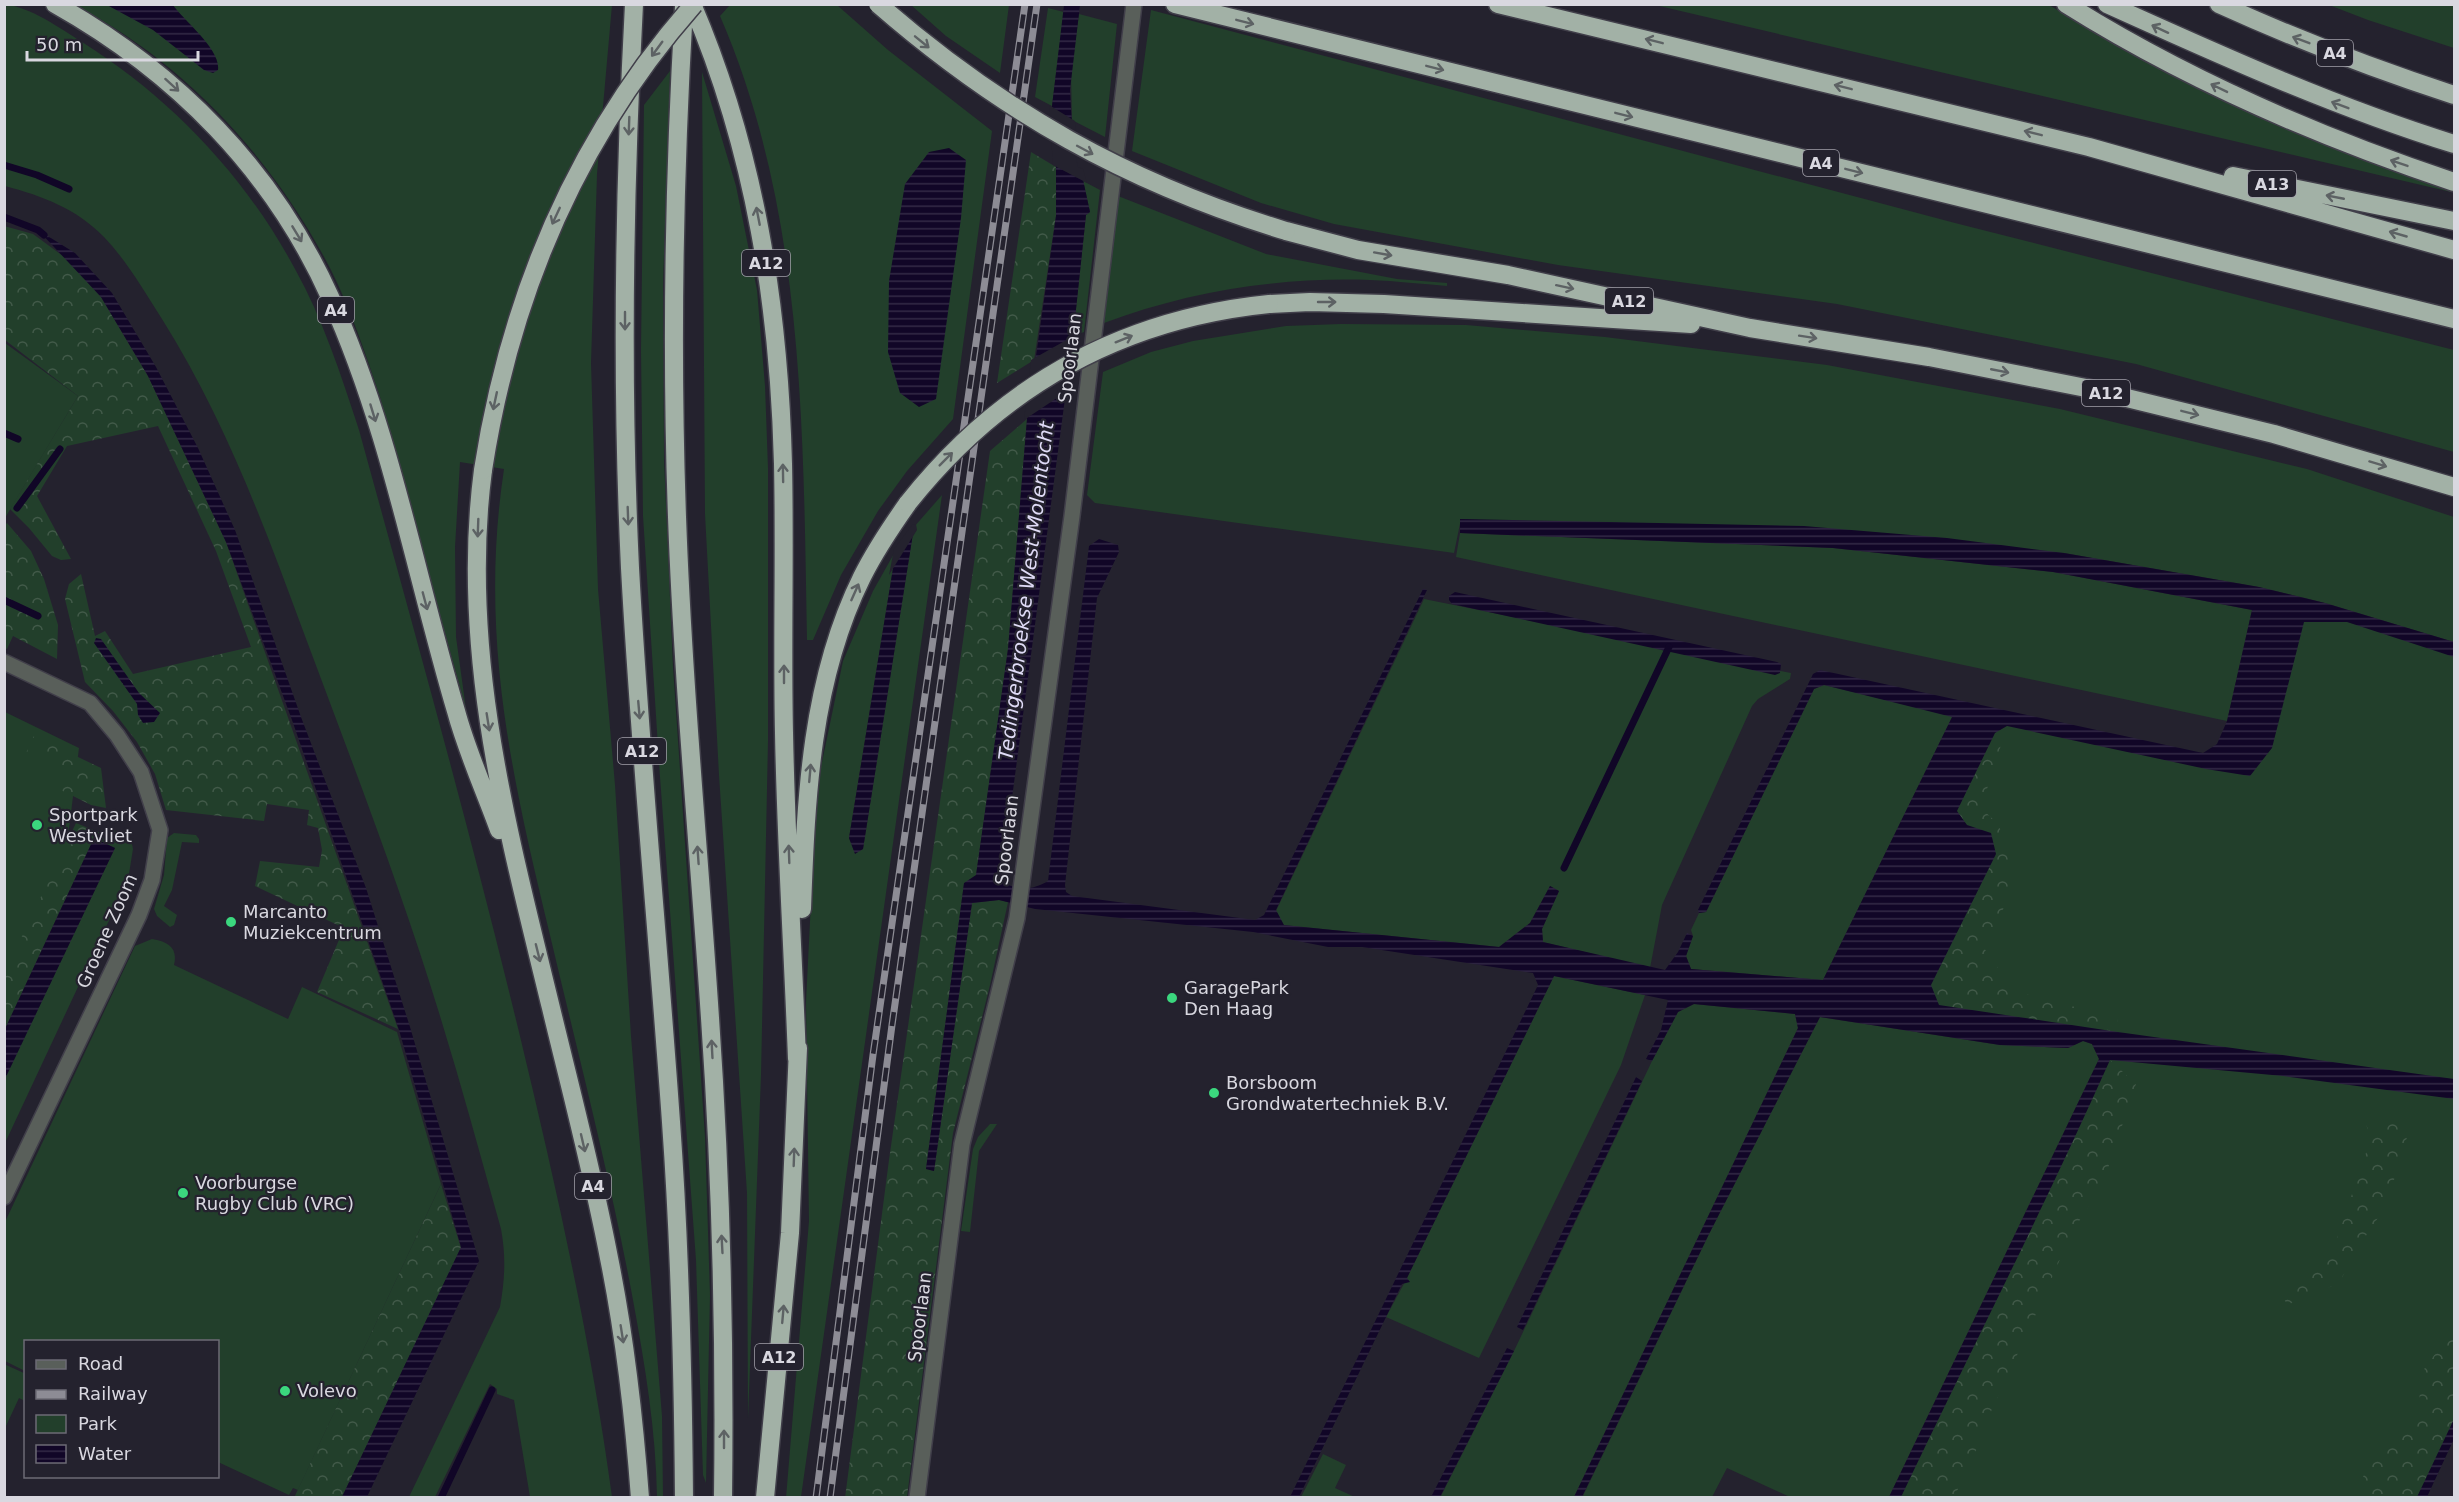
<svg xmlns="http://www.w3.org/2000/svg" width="2459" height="1502" font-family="'DejaVu Sans',sans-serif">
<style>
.green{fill:#223f2b}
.forest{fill:url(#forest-crowns)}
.water{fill:url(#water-rules)}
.pier{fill:#24222e}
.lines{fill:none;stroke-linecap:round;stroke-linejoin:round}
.stream{stroke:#110627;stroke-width:7}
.minor-casing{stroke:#413f4a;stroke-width:18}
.motorway-casing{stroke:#413f4a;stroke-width:21}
.minor{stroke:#595f5a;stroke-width:15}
.motorway{stroke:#a2b1a6;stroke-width:18}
.rail-casing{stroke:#8d8c95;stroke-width:7}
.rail{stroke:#24222e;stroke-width:4.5;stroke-dasharray:14;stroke-linecap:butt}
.motorway-bridge-casing{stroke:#413f4a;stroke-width:21;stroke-linecap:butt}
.motorway-bridge{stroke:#a2b1a6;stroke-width:18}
.oneway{stroke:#5d6264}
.poi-dot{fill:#3bd77e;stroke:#24222e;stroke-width:2}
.labels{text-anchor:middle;stroke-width:4.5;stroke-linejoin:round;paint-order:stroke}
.shield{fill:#24222e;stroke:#a3a1ab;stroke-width:1.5}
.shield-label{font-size:16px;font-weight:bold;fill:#d9d8e0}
.street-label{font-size:18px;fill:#d9d8e0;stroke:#24222e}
.poi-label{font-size:18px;fill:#d9d8e0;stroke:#24222e;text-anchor:start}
.water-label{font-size:20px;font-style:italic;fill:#dfdbf6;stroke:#24222e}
</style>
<defs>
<pattern id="forest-crowns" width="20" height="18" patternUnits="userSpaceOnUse" patternTransform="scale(1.5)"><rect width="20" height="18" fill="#223f2b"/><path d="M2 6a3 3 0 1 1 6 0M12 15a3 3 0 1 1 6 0" fill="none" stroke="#425a49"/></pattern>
<pattern id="water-rules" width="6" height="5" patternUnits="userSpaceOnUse" patternTransform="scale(1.5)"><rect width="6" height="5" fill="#110627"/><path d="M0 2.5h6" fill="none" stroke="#332a46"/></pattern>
</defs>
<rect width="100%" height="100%" fill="#24222e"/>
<path class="green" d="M 4,5 C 26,4 63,30 82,42 C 171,98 245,176 295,269 C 323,319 341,375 359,430 C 414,630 470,830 519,1032 C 556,1186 591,1341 612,1497 L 530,1497 L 514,1400 L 497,1394 L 497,1389 L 490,1384 L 435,1497 L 409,1497 L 500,1307 C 505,1279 506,1256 501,1229 C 481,1158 462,1087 440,1016 C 400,885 350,757 302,628 C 263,522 223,416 162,319 C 144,291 127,261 104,237 C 76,208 42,196 5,186 Z
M 74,5 L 612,5 L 597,174 L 591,363 L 598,589 L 615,785 L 631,1036 L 662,1416 L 663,1497 L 657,1497 C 656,1431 645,1365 633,1300 C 610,1176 578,1054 549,931 C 511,773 479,634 504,469 L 460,462 L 455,547 L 456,637 L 466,709 L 380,397 C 366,355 351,310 331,270 C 275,161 184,61 74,5 Z
M 730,5 L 837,5 L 888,50 L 992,131 L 953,419 L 907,471 L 878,511 L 841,575 L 813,640 L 807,640 C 803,430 805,212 720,16 Z
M 911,5 L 1009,5 L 1000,73 L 946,36 Z
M 1655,5 L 2049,5 L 2136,56 L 2292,125 L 2453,185 L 2451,192 Z
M 2329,5 L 2454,5 L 2454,48 L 2368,20 Z
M 1048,8 L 1064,12 L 1052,106 L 1035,97 Z
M 1151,10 L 1955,223 L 2454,350 L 2454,452 L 2136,364 L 1837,304 L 1558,265 L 1334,224 L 1261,203 L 1132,151 Z
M 1079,14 L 1117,24 L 1105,137 L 1072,120 L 1071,74 Z
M 670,71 L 663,285 L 664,460 L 673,667 L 705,1137 L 710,1295 L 706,1483 L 703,1475 L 696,1260 L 660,777 L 643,516 L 641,350 L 644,105 Z
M 702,72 L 736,186 L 757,290 L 765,386 L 768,468 L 768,741 L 761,1075 L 748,1419 L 747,1193 L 719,775 L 705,514 Z
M 1083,181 L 1100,190 L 1084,332 L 1073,336 L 1086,215 L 1090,212 Z
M 1118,196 L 1266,254 L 1397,279 L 1447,283 L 1447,286 C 1422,284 1396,281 1370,280 C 1279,277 1189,291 1104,323 Z
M 1341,324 L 1466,325 L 1605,337 L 1827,365 L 2060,409 L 2307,469 L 2454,517 L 2454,642 L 2325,603 L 2259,587 L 2064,553 L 1461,519 L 1454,553 L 1095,503 L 1087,495 L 1103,372 L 1151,352 L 1193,341 L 1286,326 Z
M 5,343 L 78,396 L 5,518 Z
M 942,495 L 801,1497 L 786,1498 L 809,1221 L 806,1002 L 814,841 L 821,767 L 843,661 L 873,591 L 896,550 L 849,838 L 855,853 L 863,849 L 914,527 Z
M 1460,533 L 1833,548 L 2053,572 L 2252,610 L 2227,721 L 1456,557 Z
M 1424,599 L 1791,673 L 1790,679 L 1758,699 L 1752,706 L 1662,905 L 1650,968 L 1543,942 L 1542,929 L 1559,891 L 1550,886 L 1530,923 L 1499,947 L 1283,925 L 1276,911 Z
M 2285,599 L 2454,650 L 2454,1427 L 2421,1497 L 1896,1497 L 2110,1044 L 1830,1002 L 1970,708 L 2213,758 Z
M 1824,685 L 1953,716 L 1823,980 L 1691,969 L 1686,956 L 1693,936 L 1691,930 L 1699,913 L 1706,912 L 1814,689 Z
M 5,712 L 79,748 L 60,902 L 5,1007 Z
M 112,829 L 131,839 L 133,849 L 128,880 L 5,1143 L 4,1079 L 115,848 L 94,838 L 106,835 Z
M 174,833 L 196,835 L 199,839 L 199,843 L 182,842 L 172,890 L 164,906 L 177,915 L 174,925 L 170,927 L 157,916 L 154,909 L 164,875 L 167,838 Z
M 152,939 C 169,942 178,948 174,965 L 288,1019 L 302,987 L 397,1032 L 441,1184 L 298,1490 L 293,1488 L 289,1495 L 218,1462 L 218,1342 L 26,1342 L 25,1371 L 5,1361 L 5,1222 L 135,946 Z
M 1554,976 L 1645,995 L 1621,1065 L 1479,1358 L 1386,1317 L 1407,1278 Z
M 1694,1004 L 1795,1014 L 1798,1028 L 1574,1497 L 1440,1498 L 1514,1351 L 1652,1061 L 1678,1012 Z
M 1820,1017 L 2000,1045 L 2068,1048 L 2083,1041 L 2092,1044 L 2099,1059 L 1889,1497 L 1790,1497 L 1727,1468 L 1712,1497 L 1582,1498 L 1709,1234 Z
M 990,1124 L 997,1124 L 979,1151 L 970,1232 L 961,1231 L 973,1149 L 978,1137 Z
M 4,1364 L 26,1374 L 25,1401 L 19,1398 L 6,1426 Z
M 1323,1454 L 1346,1465 L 1335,1488 L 1355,1497 L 1301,1497 Z"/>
<path class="forest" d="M 1031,152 L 1056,167 L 1056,216 L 1034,360 L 997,383 Z
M 4,226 L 33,234 L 67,259 L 101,297 L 148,376 L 226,542 L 398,1029 L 317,992 L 344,928 L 255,886 L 260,861 L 319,867 L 322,850 L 318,828 L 307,825 L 309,810 L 267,804 L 264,821 L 166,810 L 155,774 L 137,742 L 113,711 L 85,682 L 65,599 L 69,584 L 81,574 L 95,636 L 105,631 L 133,674 L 251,647 L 216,551 L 158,426 L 67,446 L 37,496 L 71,559 L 61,560 L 52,556 L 29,528 L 10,509 L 78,396 L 5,340 Z
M 1027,419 L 1008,649 L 976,876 L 964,884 L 926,1169 L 934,1171 L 972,903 L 999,900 L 1008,902 L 990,985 L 953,1133 L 907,1497 L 845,1498 L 889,1160 L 990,451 Z
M 7,523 L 31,551 L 44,579 L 58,625 L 57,659 L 13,636 L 7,649 L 5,648 L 4,526 Z
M 2007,726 L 1981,808 L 1999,825 L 2015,885 L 1984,948 L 2014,991 L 2117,1018 L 2118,1032 L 1939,1005 L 1931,985 L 1983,882 L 1991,833 L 1967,825 L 1957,811 L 1995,733 Z
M 34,736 L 101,768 L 106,808 L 91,805 L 55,787 L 65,769 L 26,753 Z
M 76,823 L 106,835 L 94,838 L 5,1029 L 5,972 Z
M 2110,1060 L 2136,1084 L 2103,1183 L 2071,1234 L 2041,1303 L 1988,1418 L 1967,1475 L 1953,1497 L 1901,1498 C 1970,1352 2044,1207 2110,1060 Z
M 2363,1116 L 2412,1121 L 2386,1206 L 2359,1246 L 2339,1283 L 2287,1305 L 2280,1290 L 2310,1271 L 2332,1253 L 2371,1138 Z
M 441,1184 L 461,1248 L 342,1497 L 294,1498 Z
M 2454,1328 L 2454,1419 L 2417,1497 L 2353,1497 L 2372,1459 L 2418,1411 L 2422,1372 Z"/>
<path class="water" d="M 107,5 L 173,5 C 184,21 221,49 218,70 L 213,73 L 204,70 L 153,30 Z
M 1064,5 L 1080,5 L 1070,90 L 1072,126 L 1070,142 L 1076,171 L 1081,170 L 1090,212 L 1086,215 L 1073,338 L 1001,881 C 1018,892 1032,890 1048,881 L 1089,546 L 1099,539 L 1118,545 L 1119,552 L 1097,598 L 1065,885 L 1066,892 L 1072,896 L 1255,920 L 1264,915 L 1423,589 L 1427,590 L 1276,910 L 1284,925 L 1499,947 L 1530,923 L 1550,886 L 1559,891 L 1542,929 L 1543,942 L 1665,970 L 1678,952 L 1687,933 L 1693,936 L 1686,956 L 1691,969 L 1823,980 L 1952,717 L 1824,685 L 1814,689 L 1706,912 L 1699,913 L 1698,910 L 1813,674 L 1820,670 L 2203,753 L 2217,744 L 2227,721 L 2252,610 L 2053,572 L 1833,548 L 1460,533 L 1460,519 L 1804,526 L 1947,538 L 2064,553 L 2259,587 L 2325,603 L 2454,642 L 2454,657 L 2347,622 L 2304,622 L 2272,748 L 2250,776 L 2206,769 L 2007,726 L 1995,733 L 1957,811 L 1967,825 L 1991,833 L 1996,854 L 1931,985 L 1939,1005 L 2118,1032 L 2454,1079 L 2454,1099 L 2283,1076 L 2110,1060 C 2044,1208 1970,1352 1901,1497 L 1889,1497 L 2099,1059 L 2092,1044 L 2083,1041 L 2068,1048 L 2000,1045 L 1820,1017 L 1709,1234 L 1582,1497 L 1574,1497 L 1798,1028 L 1795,1014 L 1694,1004 L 1678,1012 L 1652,1061 L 1646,1059 L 1661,1030 L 1668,1000 L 1554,976 L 1407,1278 L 1410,1282 L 1402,1284 L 1299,1497 L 1290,1497 L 1538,985 L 1533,973 L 1362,947 L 1328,947 L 1253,932 L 1035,909 L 999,900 L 972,903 L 934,1171 L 926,1169 L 964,883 L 976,875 L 1008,649 L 1027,419 L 1056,216 L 1056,167 L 1052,106 Z
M 949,148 L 966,160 L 961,218 L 936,399 L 919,407 L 900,393 L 888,352 L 889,281 L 905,184 L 929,152 Z
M 38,230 L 75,253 L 112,293 L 156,367 L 198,448 L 235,530 L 301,717 L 366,888 L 410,1027 L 479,1261 L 367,1497 L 342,1497 L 461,1247 L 399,1030 L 292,720 L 226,542 L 148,376 L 101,297 Z
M 914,527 L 863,849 L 855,854 L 849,838 L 896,550 Z
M 1455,592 L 1777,662 L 1781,664 L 1780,673 L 1775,675 L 1452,604 L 1449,600 L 1449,596 Z
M 96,638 L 101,639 L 139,693 L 160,713 L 154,722 L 143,723 L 138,715 L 137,704 L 94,643 Z
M 94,838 L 115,848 L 5,1079 L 5,1029 Z
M 1636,1077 L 1642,1081 L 1523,1330 L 1517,1327 Z
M 1507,1348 L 1514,1351 L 1440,1497 L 1431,1497 Z
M 2454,1419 L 2454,1439 L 2427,1497 L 2417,1497 Z"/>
<path class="pier" d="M 1049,105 L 1075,121 L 1077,141 L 1073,144 L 1078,167 L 1083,169 L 1087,183 L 1053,165 Z
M 1077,334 L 1069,390 L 1024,420 L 1031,360 Z
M 916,524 L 917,530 L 889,575 L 894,549 L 912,525 Z"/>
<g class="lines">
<path class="stream" d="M 4,165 L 37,175 L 69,189
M 4,217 L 38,230 L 44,235
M 4,433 L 18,439
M 17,508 L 60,449
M 4,600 L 38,616
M 1564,868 L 1669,647
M 441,1498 L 492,1390"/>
<g class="minor-casing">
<path id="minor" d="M 4,662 L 90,703 L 117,735 L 141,772 L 160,830 L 152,880 L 139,915 L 4,1197
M 917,1498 L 962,1144 L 1017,918 L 1072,516 L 1134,4"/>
</g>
<g class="motorway-casing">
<path id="motorway" d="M 55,4 C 176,72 273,170 330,297 C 390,429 415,573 456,711 C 467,752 485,791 499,830
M 634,4 C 624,192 621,380 630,568 C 640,753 658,937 671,1122 C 680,1247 683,1372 684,1498
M 692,4 C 755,151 779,306 783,464 C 785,554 782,643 784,733 C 786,842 793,951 797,1059
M 1175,4 L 2454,319
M 1498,4 L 2089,147 L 2454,250
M 2066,4 C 2187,80 2319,137 2454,182
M 2107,4 C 2222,56 2335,107 2454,144
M 2219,4 C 2296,39 2374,69 2454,95
M 684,7 C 674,177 671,347 677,517 C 683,684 699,851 710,1018 C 721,1178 725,1337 723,1498
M 2233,176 L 2454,221
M 1286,231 L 1358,250 L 1508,275 L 1750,328 L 1929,357 L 2086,388 L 2274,434 L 2454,487
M 1269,304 L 1310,302 L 1384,304 L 1691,324
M 483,470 C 459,653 508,831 551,1008 C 571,1091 593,1174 609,1258 C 625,1337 634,1417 640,1498
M 802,909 C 806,796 811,680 862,577 C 875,551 891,527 908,503
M 765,1498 L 790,1233 L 798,1048"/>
</g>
<use href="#minor" class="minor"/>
<use href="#motorway" class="motorway"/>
<g class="rail-casing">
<path id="rail" d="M 816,1498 L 873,1055 L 1025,4
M 830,1498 L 892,1025 L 1037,4"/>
</g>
<use href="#rail" class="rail"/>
<g class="motorway-bridge-casing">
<path id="motorway-bridge" d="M 878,4 C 1002,112 1128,183 1286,231
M 483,470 C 510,296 577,137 694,4
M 908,503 C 1000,387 1121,319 1269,304"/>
</g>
<use href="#motorway-bridge" class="motorway-bridge"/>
</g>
<defs><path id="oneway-shaft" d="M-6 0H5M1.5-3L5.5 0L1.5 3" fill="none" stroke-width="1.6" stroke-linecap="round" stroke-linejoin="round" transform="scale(1.5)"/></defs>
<g class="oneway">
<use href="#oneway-shaft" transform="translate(1245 22) rotate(14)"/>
<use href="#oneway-shaft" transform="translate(2160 29) rotate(-155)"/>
<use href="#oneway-shaft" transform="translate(2301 40) rotate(-159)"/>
<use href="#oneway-shaft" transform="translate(1654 41) rotate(-166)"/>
<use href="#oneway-shaft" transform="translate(922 42) rotate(39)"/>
<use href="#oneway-shaft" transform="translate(657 49) rotate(126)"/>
<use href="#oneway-shaft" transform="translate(1435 68) rotate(14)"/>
<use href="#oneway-shaft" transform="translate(172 85) rotate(42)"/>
<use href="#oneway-shaft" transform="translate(1843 87) rotate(-166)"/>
<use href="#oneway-shaft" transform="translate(2219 88) rotate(-154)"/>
<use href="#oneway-shaft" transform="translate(2340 105) rotate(-159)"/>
<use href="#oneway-shaft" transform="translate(1624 115) rotate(14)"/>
<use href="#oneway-shaft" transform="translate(629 126) rotate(92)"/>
<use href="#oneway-shaft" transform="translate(2033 133) rotate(-166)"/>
<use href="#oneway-shaft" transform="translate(1085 150) rotate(28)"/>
<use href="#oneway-shaft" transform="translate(2399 163) rotate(-161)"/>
<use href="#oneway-shaft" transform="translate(1854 171) rotate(14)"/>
<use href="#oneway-shaft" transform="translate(2335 197) rotate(-169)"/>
<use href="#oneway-shaft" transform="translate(556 216) rotate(115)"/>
<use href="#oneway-shaft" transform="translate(758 216) rotate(-101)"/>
<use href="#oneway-shaft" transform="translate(297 234) rotate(59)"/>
<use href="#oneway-shaft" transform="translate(2398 234) rotate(-164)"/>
<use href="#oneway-shaft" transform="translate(1383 254) rotate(10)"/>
<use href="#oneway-shaft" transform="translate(1565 287) rotate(12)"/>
<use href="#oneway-shaft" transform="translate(1327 302)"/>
<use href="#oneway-shaft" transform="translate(625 321) rotate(90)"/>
<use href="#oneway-shaft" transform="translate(1808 337) rotate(9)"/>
<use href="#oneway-shaft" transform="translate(1124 339) rotate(-22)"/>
<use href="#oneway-shaft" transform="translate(2000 371) rotate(11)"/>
<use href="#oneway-shaft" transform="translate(495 401) rotate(102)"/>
<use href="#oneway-shaft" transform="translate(373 413) rotate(73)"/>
<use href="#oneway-shaft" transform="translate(2190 413) rotate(14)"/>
<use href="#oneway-shaft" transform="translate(946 459) rotate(-45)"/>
<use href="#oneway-shaft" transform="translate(2378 464) rotate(17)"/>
<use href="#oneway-shaft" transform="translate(783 473) rotate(-91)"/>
<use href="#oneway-shaft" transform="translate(628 516) rotate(88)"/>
<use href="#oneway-shaft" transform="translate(478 528) rotate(92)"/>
<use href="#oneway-shaft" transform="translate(855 592) rotate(-66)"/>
<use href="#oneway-shaft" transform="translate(425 601) rotate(75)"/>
<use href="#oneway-shaft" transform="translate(784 674) rotate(-90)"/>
<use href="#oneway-shaft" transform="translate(639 710) rotate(85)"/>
<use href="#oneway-shaft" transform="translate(488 722) rotate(81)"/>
<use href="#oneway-shaft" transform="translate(810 773) rotate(-85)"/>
<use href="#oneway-shaft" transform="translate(789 854) rotate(-92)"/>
<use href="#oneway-shaft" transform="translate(698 855) rotate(-94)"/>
<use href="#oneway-shaft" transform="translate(538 953) rotate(76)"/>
<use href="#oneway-shaft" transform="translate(712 1049) rotate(-93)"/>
<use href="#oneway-shaft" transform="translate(583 1143) rotate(77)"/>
<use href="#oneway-shaft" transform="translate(794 1157) rotate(-88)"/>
<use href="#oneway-shaft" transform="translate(722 1244) rotate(-93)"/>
<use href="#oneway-shaft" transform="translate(783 1314) rotate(-85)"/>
<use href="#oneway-shaft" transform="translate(622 1334) rotate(81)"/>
<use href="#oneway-shaft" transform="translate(724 1439) rotate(-90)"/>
</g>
<g class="poi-dot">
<circle cx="37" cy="825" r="6"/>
<circle cx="231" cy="922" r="6"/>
<circle cx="1172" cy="998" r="6"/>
<circle cx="1214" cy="1093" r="6"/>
<circle cx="183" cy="1193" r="6"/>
<circle cx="285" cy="1391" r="6"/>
</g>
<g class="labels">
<g class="shield">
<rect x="2317" y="40" width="36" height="26" rx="4.5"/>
<rect x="1803" y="150" width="36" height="26" rx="4.5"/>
<rect x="2248" y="171" width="48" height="26" rx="4.5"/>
<rect x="742" y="250" width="48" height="26" rx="4.5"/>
<rect x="1605" y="288" width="48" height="26" rx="4.5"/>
<rect x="318" y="297" width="36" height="26" rx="4.5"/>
<rect x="2082" y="380" width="48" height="26" rx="4.5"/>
<rect x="618" y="738" width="48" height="26" rx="4.5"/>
<rect x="575" y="1173" width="36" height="26" rx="4.5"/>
<rect x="755" y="1344" width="48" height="26" rx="4.5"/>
</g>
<g class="shield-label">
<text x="2335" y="59">A4</text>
<text x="1821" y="169">A4</text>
<text x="2272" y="190">A13</text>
<text x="766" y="269">A12</text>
<text x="1629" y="307">A12</text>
<text x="336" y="316">A4</text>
<text x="2106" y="399">A12</text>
<text x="642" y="757">A12</text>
<text x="593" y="1192">A4</text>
<text x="779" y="1363">A12</text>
</g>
<g class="street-label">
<text transform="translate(1070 358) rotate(-83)" y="6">Spoorlaan</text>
<text transform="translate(1007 840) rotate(-83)" y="6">Spoorlaan</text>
<text transform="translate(107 931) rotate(-66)" y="6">Groene Zoom</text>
<text transform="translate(920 1317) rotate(-83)" y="6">Spoorlaan</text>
</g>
<g class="poi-label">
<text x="49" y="821">Sportpark<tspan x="49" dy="21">Westvliet</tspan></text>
<text x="243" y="918">Marcanto<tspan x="243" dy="21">Muziekcentrum</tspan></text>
<text x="1184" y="994">GaragePark<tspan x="1184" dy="21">Den Haag</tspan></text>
<text x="1226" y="1089">Borsboom<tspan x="1226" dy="21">Grondwatertechniek B.V.</tspan></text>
<text x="195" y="1189">Voorburgse<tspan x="195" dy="21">Rugby Club (VRC)</tspan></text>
<text x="297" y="1397">Volevo</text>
</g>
<g class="water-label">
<text transform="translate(1026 591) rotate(-83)" y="7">Tedingerbroekse West-Molentocht</text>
</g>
</g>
<rect width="2459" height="1502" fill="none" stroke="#d9d8e0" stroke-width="12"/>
<rect x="24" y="1340" width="195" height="138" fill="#24222e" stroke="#6c6b75" stroke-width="1.5"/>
<rect x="36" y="1360" width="30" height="9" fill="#595f5a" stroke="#6c6b75" stroke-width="1.5"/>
<text x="78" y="1370" font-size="18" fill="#d9d8e0">Road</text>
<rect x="36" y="1390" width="30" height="9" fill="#8d8c95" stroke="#6c6b75" stroke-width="1.5"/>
<text x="78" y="1400" font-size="18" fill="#d9d8e0">Railway</text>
<rect x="36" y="1415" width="30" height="18" fill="#223f2b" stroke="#6c6b75" stroke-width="1.5"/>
<text x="78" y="1430" font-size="18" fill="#d9d8e0">Park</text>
<rect x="36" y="1445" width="30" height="18" fill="url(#water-rules)" stroke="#6c6b75" stroke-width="1.5"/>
<text x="78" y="1460" font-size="18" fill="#d9d8e0">Water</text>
<path d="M27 51v9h171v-9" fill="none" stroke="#d9d8e0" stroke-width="3"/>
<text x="36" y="51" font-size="18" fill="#d9d8e0" stroke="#24222e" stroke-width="4.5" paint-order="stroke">50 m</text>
</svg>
